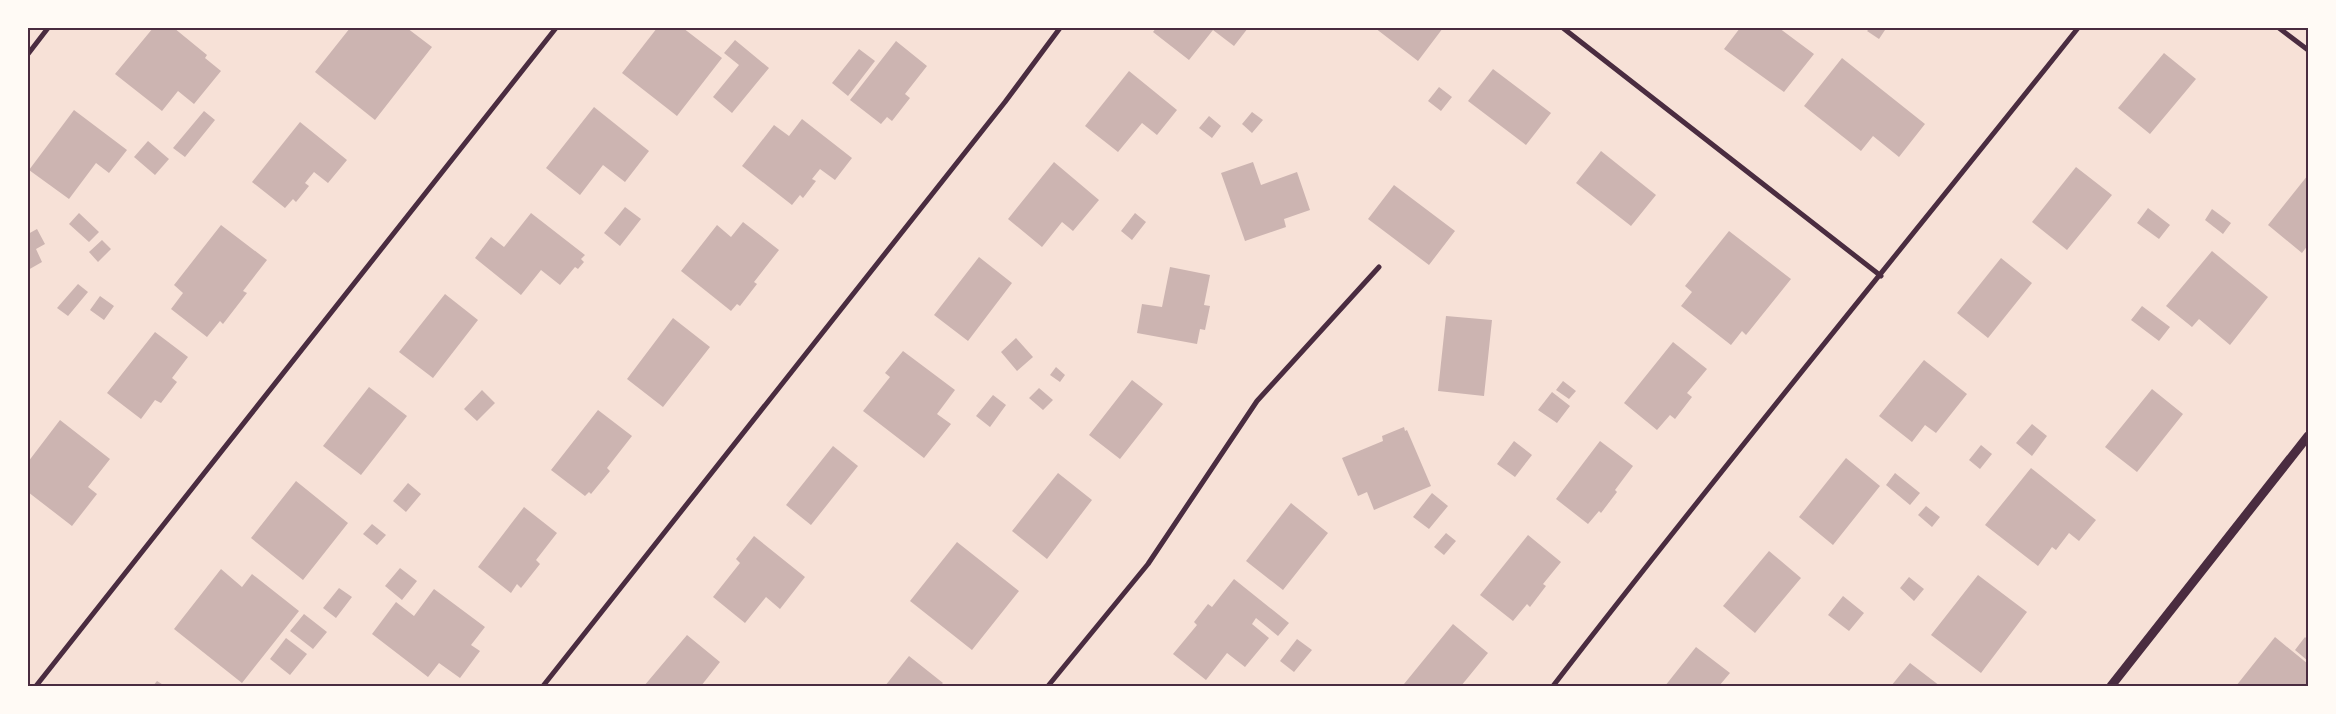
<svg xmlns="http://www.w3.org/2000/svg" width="2336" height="714" font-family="'Source Sans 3',sans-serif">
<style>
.building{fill:#ccb4b1}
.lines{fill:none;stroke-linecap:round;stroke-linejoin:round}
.minor{stroke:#4a2c40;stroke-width:5}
.tertiary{stroke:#4a2c40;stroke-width:9}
.neatline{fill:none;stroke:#4a2c40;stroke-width:2}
</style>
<rect width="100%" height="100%" fill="#f7e1d7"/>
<path class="building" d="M 153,28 L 174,28 L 207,55 L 205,58 L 221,71 L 194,104 L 178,91 L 162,111 L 115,74 Z
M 350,28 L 407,28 L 432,47 L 375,120 L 315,72 Z
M 657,28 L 683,28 L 722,58 L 677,116 L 622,73 Z
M 1156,28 L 1248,28 L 1234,46 L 1213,30 L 1189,60 L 1153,32 Z
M 1375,28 L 1443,28 L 1418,61 Z
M 1740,28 L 1779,28 L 1814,54 L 1784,92 L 1724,49 Z
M 1870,28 L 1882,28 L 1885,30 L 1879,39 L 1867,31 Z
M 735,40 L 769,68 L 732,113 L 713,97 L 739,65 L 724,53 Z
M 896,41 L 927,66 L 905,94 L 910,98 L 892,121 L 887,117 L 881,124 L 850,100 Z
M 859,49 L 875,61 L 848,96 L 832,83 Z
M 2164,53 L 2196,79 L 2150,134 L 2118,108 Z
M 1842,58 L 1925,124 L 1899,157 L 1873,136 L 1861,151 L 1804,106 Z
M 1493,69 L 1551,113 L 1526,145 L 1468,101 Z
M 1129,71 L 1177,110 L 1157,135 L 1142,123 L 1118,152 L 1085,126 Z
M 1439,87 L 1452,97 L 1441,111 L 1428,101 Z
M 594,107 L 649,151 L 625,182 L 603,165 L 580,195 L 546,168 Z
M 74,110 L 127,150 L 109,173 L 96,163 L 69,199 L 29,170 Z
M 204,111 L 215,120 L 185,157 L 173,148 Z
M 1252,112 L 1263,120 L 1252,133 L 1242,124 Z
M 1209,116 L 1221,126 L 1212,138 L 1199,128 Z
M 802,119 L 852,158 L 835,180 L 820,169 L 812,179 L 816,181 L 803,198 L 800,195 L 792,205 L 742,166 L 774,125 L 789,136 Z
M 300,122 L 347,160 L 328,183 L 314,172 L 305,183 L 309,186 L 296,202 L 293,199 L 285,208 L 252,182 Z
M 148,141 L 169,159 L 155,175 L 134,157 Z
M 1601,151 L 1656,195 L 1631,226 L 1576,183 Z
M 1054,162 L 1099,200 L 1073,231 L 1062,222 L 1042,247 L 1008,219 Z
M 1253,162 L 1261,185 L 1297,172 L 1310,210 L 1284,219 L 1286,227 L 1245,241 L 1221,173 Z
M 2076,167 L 2112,195 L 2067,250 L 2032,222 Z
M 2308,175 L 2308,245 L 2302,253 L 2268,225 Z
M 1394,185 L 1455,231 L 1429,265 L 1368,219 Z
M 625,207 L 641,219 L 620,246 L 604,233 Z
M 2148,208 L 2170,225 L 2159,239 L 2137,223 Z
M 2212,209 L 2231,223 L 2223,234 L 2205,220 Z
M 79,213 L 99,232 L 89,242 L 69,224 Z
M 531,213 L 585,255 L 581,259 L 584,262 L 578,269 L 575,267 L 560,285 L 541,270 L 521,295 L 475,258 L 491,237 L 504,247 Z
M 1135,213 L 1146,222 L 1132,240 L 1121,231 Z
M 743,222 L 779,250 L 754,282 L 757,284 L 740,306 L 737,304 L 731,311 L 681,271 L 717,225 L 731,237 Z
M 221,225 L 267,260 L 243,291 L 247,293 L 223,324 L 220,321 L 207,337 L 171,309 L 183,293 L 174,285 Z
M 37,229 L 45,244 L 36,249 L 42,262 L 28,270 L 28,234 Z
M 1729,231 L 1791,279 L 1746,335 L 1742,331 L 1731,345 L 1681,306 L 1692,292 L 1685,286 Z
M 102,240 L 111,249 L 98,262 L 89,252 Z
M 2212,251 L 2268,297 L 2230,345 L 2199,319 L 2192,327 L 2166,306 Z
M 979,257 L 1012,283 L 968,341 L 934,315 Z
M 2001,258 L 2032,283 L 1988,338 L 1957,313 Z
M 1170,267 L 1210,275 L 1204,305 L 1210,306 L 1205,330 L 1200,329 L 1197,344 L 1137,333 L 1142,304 L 1162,307 Z
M 78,284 L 88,292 L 68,316 L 57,308 Z
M 445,294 L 478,320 L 433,378 L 399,352 Z
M 100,296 L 114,306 L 104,320 L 90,310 Z
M 2142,306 L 2170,327 L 2159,341 L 2131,320 Z
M 1446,316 L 1492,320 L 1484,396 L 1438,391 Z
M 673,318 L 710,347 L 663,407 L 627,379 Z
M 155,332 L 188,357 L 172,378 L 177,382 L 161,403 L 155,400 L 141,419 L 107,393 Z
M 1016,338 L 1033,357 L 1017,371 L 1001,352 Z
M 1673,342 L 1707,369 L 1687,393 L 1692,397 L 1675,419 L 1670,415 L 1657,430 L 1624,403 Z
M 903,351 L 955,390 L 937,414 L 951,424 L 924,458 L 863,411 L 890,377 L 885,373 Z
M 1924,360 L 1967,394 L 1936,433 L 1925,425 L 1912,442 L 1879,416 Z
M 1056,367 L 1065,375 L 1060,382 L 1050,375 Z
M 1132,380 L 1163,404 L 1120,459 L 1089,435 Z
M 1563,381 L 1576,391 L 1569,399 L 1556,390 Z
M 369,387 L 407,416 L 361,475 L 323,446 Z
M 1039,388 L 1053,400 L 1043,410 L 1029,398 Z
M 2152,389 L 2183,414 L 2137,472 L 2105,447 Z
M 482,390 L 495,403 L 477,421 L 464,409 Z
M 1552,392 L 1570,406 L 1557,423 L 1538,410 Z
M 993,395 L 1006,405 L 990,427 L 976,416 Z
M 598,410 L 632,436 L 607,468 L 610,471 L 591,494 L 589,492 L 585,496 L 551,470 Z
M 60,420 L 110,459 L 88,487 L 97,494 L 72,526 L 28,492 L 28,462 Z
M 2032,424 L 2047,436 L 2032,456 L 2016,443 Z
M 1404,427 L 1405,431 L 1407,430 L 1431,486 L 1374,510 L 1367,492 L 1358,496 L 1342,458 L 1383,441 L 1382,436 Z
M 1514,441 L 1532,455 L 1515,477 L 1497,464 Z
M 1600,441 L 1633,466 L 1615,490 L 1617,492 L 1601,513 L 1599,511 L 1588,524 L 1556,499 Z
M 1981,445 L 1992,454 L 1980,469 L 1969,460 Z
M 833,446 L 858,466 L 811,525 L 786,505 Z
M 1846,458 L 1880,486 L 1833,545 L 1799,517 Z
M 2031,468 L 2096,520 L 2079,541 L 2069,533 L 2056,550 L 2052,547 L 2038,566 L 1985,525 Z
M 1058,473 L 1092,500 L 1047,559 L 1012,531 Z
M 1895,473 L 1920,493 L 1910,505 L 1886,485 Z
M 296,481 L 348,523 L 303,580 L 251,538 Z
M 408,483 L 421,494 L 406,512 L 393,501 Z
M 1432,493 L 1448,506 L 1429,529 L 1413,517 Z
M 1291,503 L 1328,533 L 1283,590 L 1246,561 Z
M 1926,506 L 1940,517 L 1932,527 L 1918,515 Z
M 524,507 L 557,533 L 536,560 L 540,564 L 521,588 L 517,584 L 511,593 L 478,567 Z
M 372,524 L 386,535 L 377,545 L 363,534 Z
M 1446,533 L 1456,541 L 1444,555 L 1434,547 Z
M 1528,535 L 1561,562 L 1543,584 L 1546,586 L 1530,607 L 1527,604 L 1513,621 L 1480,595 Z
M 754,536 L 805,577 L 780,609 L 766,597 L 745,623 L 713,597 L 740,563 L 736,559 Z
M 957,542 L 1019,591 L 972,650 L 910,601 Z
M 1769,551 L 1801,578 L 1755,633 L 1723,606 Z
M 400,568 L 417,581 L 402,600 L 385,586 Z
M 221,569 L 242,587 L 252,574 L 299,611 L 242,683 L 174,629 Z
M 1978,575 L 2027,612 L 1981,673 L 1931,635 Z
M 1909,577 L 1924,589 L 1914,601 L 1900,588 Z
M 1234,579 L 1289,623 L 1278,636 L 1256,618 L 1252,624 L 1269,638 L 1245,667 L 1227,653 L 1206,680 L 1173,654 L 1197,625 L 1194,622 L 1208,604 L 1212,607 Z
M 339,588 L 352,597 L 336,618 L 323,608 Z
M 434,589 L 485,627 L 471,645 L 480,651 L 460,678 L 439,663 L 428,677 L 372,634 L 396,602 L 414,616 Z
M 1843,596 L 1864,613 L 1849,631 L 1828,615 Z
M 304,614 L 327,632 L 313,649 L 290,631 Z
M 1453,624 L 1488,653 L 1461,686 L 1407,686 L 1404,684 Z
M 687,635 L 720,662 L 701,686 L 644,686 Z
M 2275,637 L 2308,664 L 2308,686 L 2236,686 Z
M 2305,637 L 2308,640 L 2308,661 L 2295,650 Z
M 286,638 L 307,654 L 290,675 L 270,659 Z
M 1297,639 L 1312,650 L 1294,672 L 1280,661 Z
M 1696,647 L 1730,673 L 1719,686 L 1665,686 Z
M 909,656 L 943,683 L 940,686 L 885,686 Z
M 1910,663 L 1940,686 L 1891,686 Z
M 157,681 L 165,686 L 153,686 Z"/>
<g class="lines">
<path class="minor" d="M 1563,28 L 1881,276
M 2279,28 L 2308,50
M 28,54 L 48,28
M 36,686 L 556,28
M 543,686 L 1005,102 L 1060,28
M 1048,686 L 1148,564 L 1257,401 L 1379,267
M 1553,686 C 1724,464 1903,248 2078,28"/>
<path class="tertiary" d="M 2111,686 L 2308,436"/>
</g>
<rect width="2336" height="714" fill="none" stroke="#fffaf5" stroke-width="58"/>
<rect x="29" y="29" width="2278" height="656" class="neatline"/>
</svg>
